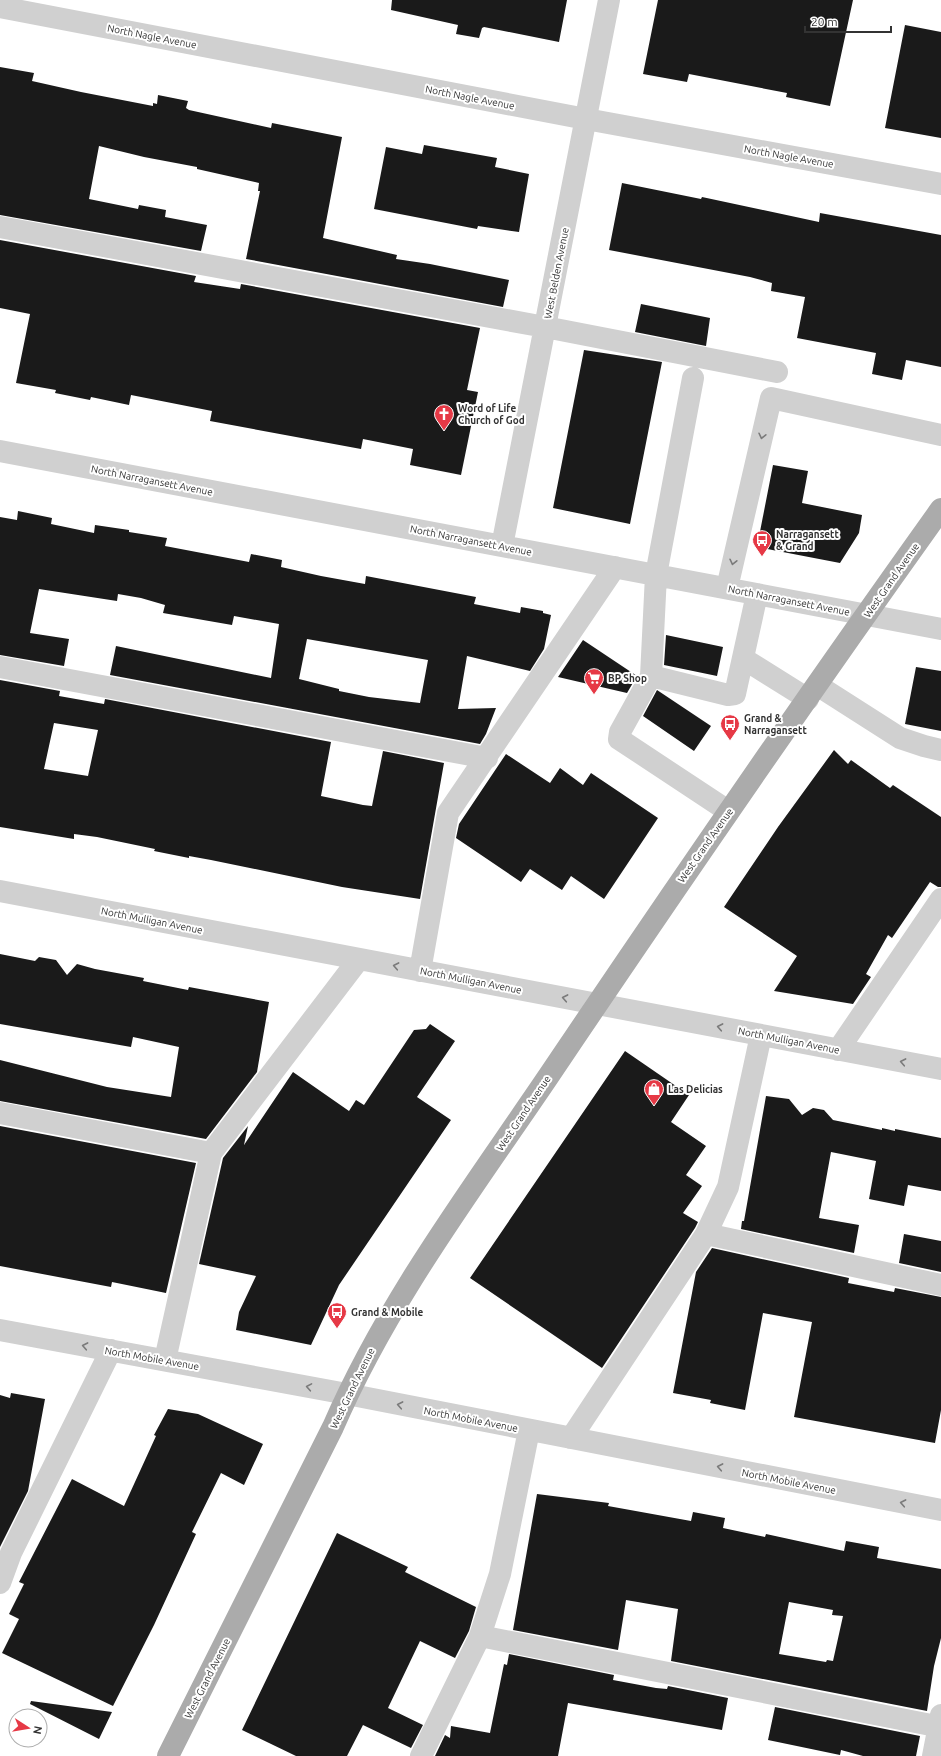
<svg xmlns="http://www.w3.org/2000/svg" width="941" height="1756" font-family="Ubuntu,sans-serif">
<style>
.building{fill:#1a1a1a;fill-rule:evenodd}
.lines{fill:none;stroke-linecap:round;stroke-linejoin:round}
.minor{stroke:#d0d0d0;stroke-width:22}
.major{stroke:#ababab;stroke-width:22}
.oneway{stroke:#7a7a7a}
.labels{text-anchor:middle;stroke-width:4;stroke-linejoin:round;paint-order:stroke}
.street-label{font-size:10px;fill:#333;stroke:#fff}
.poi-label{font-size:10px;font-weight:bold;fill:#333;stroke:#fff;text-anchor:start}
</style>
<rect width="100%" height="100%" fill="#fff"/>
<path class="building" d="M 392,0 L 567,0 L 559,42 L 484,27 L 482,28 L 479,38 L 456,34 L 458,25 L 391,10 Z
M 658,0 L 853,0 L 830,106 L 786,97 L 787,93 L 689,74 L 687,82 L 643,74 Z
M 905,25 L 941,32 L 941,138 L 885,128 Z
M 0,67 L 34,73 L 32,81 L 81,92 L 153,106 L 153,103 L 157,104 L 158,95 L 188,101 L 186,108 L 189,110 L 271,128 L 272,123 L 342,137 L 323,238 L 397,255 L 396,259 L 430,264 L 509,280 L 503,307 L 246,259 L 260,191 L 258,191 L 259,183 L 197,169 L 197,167 L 144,157 L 99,146 L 89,199 L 138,209 L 139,205 L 166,210 L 165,217 L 207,225 L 201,251 L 0,215 Z
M 424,145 L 497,158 L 495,167 L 529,174 L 519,232 L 478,226 L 477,229 L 374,209 L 386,147 L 422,154 Z
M 622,183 L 701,199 L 702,197 L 819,222 L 820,213 L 941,235 L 941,367 L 906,360 L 902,380 L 872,374 L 876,353 L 797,338 L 805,297 L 771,291 L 772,283 L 750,277 L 609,250 Z
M 0,240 L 196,276 L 194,282 L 240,289 L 241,284 L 480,328 L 467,390 L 478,392 L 461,475 L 410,465 L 413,449 L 363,439 L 361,449 L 210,421 L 212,411 L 131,395 L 129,405 L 91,397 L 90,400 L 55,393 L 56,390 L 16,383 L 30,314 L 0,308 Z
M 641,304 L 710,318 L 706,346 L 635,332 Z
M 584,350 L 662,362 L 630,524 L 553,508 Z
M 773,465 L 808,471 L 802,503 L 862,515 L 859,533 L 840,563 L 757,547 Z
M 18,511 L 52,518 L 51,524 L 94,533 L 95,525 L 129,530 L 129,532 L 167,538 L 165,546 L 249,562 L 251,554 L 282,560 L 281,567 L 321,576 L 365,584 L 366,576 L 476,597 L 474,604 L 520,613 L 521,607 L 543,611 L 543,613 L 551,615 L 544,649 L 530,671 L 467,656 L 458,709 L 496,708 L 486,734 L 480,744 L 110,675 L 116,646 L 271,678 L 279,624 L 234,616 L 232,625 L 163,613 L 165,605 L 141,598 L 118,594 L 117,601 L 39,589 L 30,633 L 69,639 L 64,666 L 0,655 L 0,517 L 17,520 ZM 307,639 L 428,660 L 420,703 L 369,697 L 339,691 L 339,689 L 299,679 Z
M 666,635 L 723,647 L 717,676 L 664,665 Z
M 583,640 L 637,676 L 627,693 L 558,677 Z
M 916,667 L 941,671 L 941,731 L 905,724 Z
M 0,680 L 60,691 L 59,696 L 104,704 L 105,699 L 331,742 L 321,796 L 363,805 L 372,806 L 383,751 L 444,763 L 420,899 L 342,887 L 211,860 L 189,856 L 189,858 L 154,851 L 155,849 L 97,837 L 74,834 L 74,839 L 0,827 ZM 54,723 L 98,730 L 88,776 L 44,769 Z
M 657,690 L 711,726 L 694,751 L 643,716 Z
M 834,750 L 848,764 L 851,760 L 890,788 L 893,785 L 941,817 L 941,887 L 938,887 L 930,882 L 892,938 L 888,935 L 866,974 L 871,977 L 853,1004 L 774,991 L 797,956 L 724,907 L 778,827 Z
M 506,754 L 550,783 L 560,768 L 583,785 L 591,773 L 658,818 L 604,899 L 571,876 L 562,890 L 530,869 L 521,882 L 456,838 L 459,824 Z
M 0,954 L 35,961 L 39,957 L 56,960 L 67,975 L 77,964 L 95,969 L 144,978 L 143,981 L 188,990 L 189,987 L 269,1002 L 257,1072 L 206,1139 L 0,1101 L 0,1060 L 107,1087 L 171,1097 L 179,1047 L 133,1037 L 131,1047 L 0,1024 Z
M 430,1024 L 455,1041 L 417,1097 L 451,1120 L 339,1285 L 311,1345 L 236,1330 L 239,1312 L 256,1276 L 199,1264 L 223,1158 L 248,1126 L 244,1145 L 293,1072 L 349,1111 L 356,1100 L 364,1105 L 414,1030 L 426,1029 Z
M 625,1051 L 689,1095 L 671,1122 L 706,1146 L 686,1175 L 702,1186 L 683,1213 L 698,1222 L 695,1228 L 602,1368 L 470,1278 Z
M 766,1096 L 789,1099 L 802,1115 L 813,1108 L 824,1110 L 833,1120 L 882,1130 L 882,1128 L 895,1131 L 895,1129 L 941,1138 L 941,1191 L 908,1185 L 904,1206 L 869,1199 L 876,1161 L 831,1152 L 819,1218 L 859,1225 L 854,1253 L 741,1229 L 742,1221 L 744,1221 Z
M 0,1126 L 196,1163 L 166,1293 L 112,1282 L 111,1287 L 0,1266 Z
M 904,1234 L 941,1241 L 941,1272 L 899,1263 Z
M 712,1248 L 849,1278 L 848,1283 L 894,1292 L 895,1288 L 941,1297 L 941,1410 L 935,1443 L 794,1417 L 812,1322 L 763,1313 L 745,1410 L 710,1403 L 711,1400 L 673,1393 L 696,1272 Z
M 11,1393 L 45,1399 L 28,1491 L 0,1547 L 0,1395 L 10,1398 Z
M 168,1409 L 198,1414 L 263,1444 L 244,1485 L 221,1473 L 192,1532 L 196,1534 L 154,1625 L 113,1706 L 2,1653 L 19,1619 L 9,1614 L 24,1584 L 19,1582 L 72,1479 L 124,1506 L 156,1436 L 154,1435 Z
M 537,1494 L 609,1503 L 608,1506 L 691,1521 L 693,1512 L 725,1518 L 723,1528 L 765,1537 L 766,1534 L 844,1551 L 846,1541 L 879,1547 L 877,1558 L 941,1569 L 941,1638 L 934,1666 L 927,1711 L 671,1661 L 678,1609 L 626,1600 L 618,1650 L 513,1630 ZM 789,1602 L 833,1610 L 832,1615 L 843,1616 L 833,1661 L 827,1660 L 826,1662 L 779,1654 Z
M 337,1533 L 408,1567 L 405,1572 L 476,1607 L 469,1631 L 455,1658 L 420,1641 L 388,1708 L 423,1725 L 411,1748 L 363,1725 L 347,1756 L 296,1756 L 242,1730 Z
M 509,1654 L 614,1675 L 613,1680 L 656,1688 L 667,1689 L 668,1686 L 728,1698 L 722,1730 L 568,1703 L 558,1756 L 435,1756 L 445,1735 L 450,1738 L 451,1726 L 490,1733 L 504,1664 L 507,1665 Z
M 31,1701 L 112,1712 L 99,1739 L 30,1704 Z
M 775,1707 L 920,1736 L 916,1756 L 863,1756 L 841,1750 L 840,1755 L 768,1740 Z"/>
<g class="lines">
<path class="minor" d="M 0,7 L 586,119 L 941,184
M 0,227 L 545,327 L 777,372
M 0,451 L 941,629
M 502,546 L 609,0
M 727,588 L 771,398 L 941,435
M 744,659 L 808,699
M 0,667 L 487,758
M 651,676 L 656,575 L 693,378
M 817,685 L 900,738 L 924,746 L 941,750
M 728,811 L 619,739 L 620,732 L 651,676 L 728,695 L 735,694 L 757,594
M 0,891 L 941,1069
M 420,971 L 448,813 L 615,567
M 838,1050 L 941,899
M 0,1113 L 211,1153
M 706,1234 L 941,1285
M 0,1330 L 347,1394 L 941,1510
M 165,1360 L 211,1153 L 359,959
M 571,1438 L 706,1234 L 728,1187 L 761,1035
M 0,1583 L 11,1553 L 111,1350
M 480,1636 L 941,1727
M 421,1756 L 480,1636 L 500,1574 L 529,1430
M 933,1756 L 941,1715"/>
<path class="major" d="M 168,1756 L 333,1427 C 388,1300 473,1188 550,1074 C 678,884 808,695 941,509"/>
</g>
<defs><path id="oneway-chevron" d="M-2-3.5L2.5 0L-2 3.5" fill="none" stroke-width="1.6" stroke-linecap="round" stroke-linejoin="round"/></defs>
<g class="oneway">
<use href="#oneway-chevron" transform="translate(762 436) rotate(103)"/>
<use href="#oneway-chevron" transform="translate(733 562) rotate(103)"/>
<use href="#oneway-chevron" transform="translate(396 966) rotate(-169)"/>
<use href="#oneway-chevron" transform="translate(565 998) rotate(-169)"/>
<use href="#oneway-chevron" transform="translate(720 1027) rotate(-169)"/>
<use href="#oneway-chevron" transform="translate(903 1062) rotate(-169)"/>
<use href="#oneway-chevron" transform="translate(85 1346) rotate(-169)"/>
<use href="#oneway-chevron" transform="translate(309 1387) rotate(-170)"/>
<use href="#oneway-chevron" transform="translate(400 1405) rotate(-169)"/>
<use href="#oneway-chevron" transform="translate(720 1467) rotate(-169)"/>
<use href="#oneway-chevron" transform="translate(903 1503) rotate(-169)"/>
</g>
<defs>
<g id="church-pin" transform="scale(1)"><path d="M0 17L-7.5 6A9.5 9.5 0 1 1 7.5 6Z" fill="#e63946" stroke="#fff"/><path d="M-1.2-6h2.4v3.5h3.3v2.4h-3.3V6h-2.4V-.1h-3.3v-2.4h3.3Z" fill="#fff"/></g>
<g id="bus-pin" transform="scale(1)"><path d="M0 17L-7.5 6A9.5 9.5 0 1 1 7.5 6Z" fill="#e63946" stroke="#fff"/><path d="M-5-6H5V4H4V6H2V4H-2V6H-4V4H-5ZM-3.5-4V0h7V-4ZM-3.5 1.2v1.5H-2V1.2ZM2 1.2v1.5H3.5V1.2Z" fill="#fff"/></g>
<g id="supermarket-pin" transform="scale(1)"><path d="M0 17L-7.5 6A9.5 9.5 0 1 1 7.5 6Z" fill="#e63946" stroke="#fff"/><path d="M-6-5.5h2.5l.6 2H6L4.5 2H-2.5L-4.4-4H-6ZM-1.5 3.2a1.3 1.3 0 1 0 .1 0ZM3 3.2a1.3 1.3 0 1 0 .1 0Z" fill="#fff"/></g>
<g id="shop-pin" transform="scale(1)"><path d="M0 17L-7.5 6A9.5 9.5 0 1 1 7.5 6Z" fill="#e63946" stroke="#fff"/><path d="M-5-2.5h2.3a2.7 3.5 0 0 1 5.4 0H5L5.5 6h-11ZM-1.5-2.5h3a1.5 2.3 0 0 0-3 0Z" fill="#fff"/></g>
</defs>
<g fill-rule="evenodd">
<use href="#church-pin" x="444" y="414"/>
<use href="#bus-pin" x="762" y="540"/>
<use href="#supermarket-pin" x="594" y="678"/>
<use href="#bus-pin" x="730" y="724"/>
<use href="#shop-pin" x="654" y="1089"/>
<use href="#bus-pin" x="337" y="1312"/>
</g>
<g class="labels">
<g class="street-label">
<text transform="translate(152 36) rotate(11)" y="4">North Nagle Avenue</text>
<text transform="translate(470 97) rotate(11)" y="4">North Nagle Avenue</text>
<text transform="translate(789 156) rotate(10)" y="4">North Nagle Avenue</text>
<text transform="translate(556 273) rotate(-79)" y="4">West Belden Avenue</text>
<text transform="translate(152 480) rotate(11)" y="4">North Narragansett Avenue</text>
<text transform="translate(471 540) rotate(11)" y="4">North Narragansett Avenue</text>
<text transform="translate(891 580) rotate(-55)" y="4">West Grand Avenue</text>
<text transform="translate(789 600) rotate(11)" y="4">North Narragansett Avenue</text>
<text transform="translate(705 845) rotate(-55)" y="4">West Grand Avenue</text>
<text transform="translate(152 920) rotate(11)" y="4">North Mulligan Avenue</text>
<text transform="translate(471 980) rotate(11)" y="4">North Mulligan Avenue</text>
<text transform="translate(789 1040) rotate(11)" y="4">North Mulligan Avenue</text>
<text transform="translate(523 1113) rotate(-56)" y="4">West Grand Avenue</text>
<text transform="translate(152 1358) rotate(10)" y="4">North Mobile Avenue</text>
<text transform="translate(352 1388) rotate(-64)" y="4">West Grand Avenue</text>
<text transform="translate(471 1419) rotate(11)" y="4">North Mobile Avenue</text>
<text transform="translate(789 1481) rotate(11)" y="4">North Mobile Avenue</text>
<text transform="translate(207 1678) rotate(-63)" y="4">West Grand Avenue</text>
</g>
<g class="poi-label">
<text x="458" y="412">Word of Life<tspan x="458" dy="12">Church of God</tspan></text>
<text x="776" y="538">Narragansett<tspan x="776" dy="12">&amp; Grand</tspan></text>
<text x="608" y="682">BP Shop</text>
<text x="744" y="722">Grand &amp;<tspan x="744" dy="12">Narragansett</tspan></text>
<text x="668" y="1093">Las Delicias</text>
<text x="351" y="1316">Grand &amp; Mobile</text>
</g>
</g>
<g transform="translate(28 1728) rotate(102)"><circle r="19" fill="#ffffff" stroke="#adadad"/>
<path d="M0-3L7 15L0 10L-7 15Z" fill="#e63946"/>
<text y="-6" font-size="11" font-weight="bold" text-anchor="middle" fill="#333333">N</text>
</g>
<path d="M805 26v6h86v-6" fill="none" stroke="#333333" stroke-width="2"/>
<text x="811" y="26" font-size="12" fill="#333333" stroke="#ffffff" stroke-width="3" paint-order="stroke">20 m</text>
</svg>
